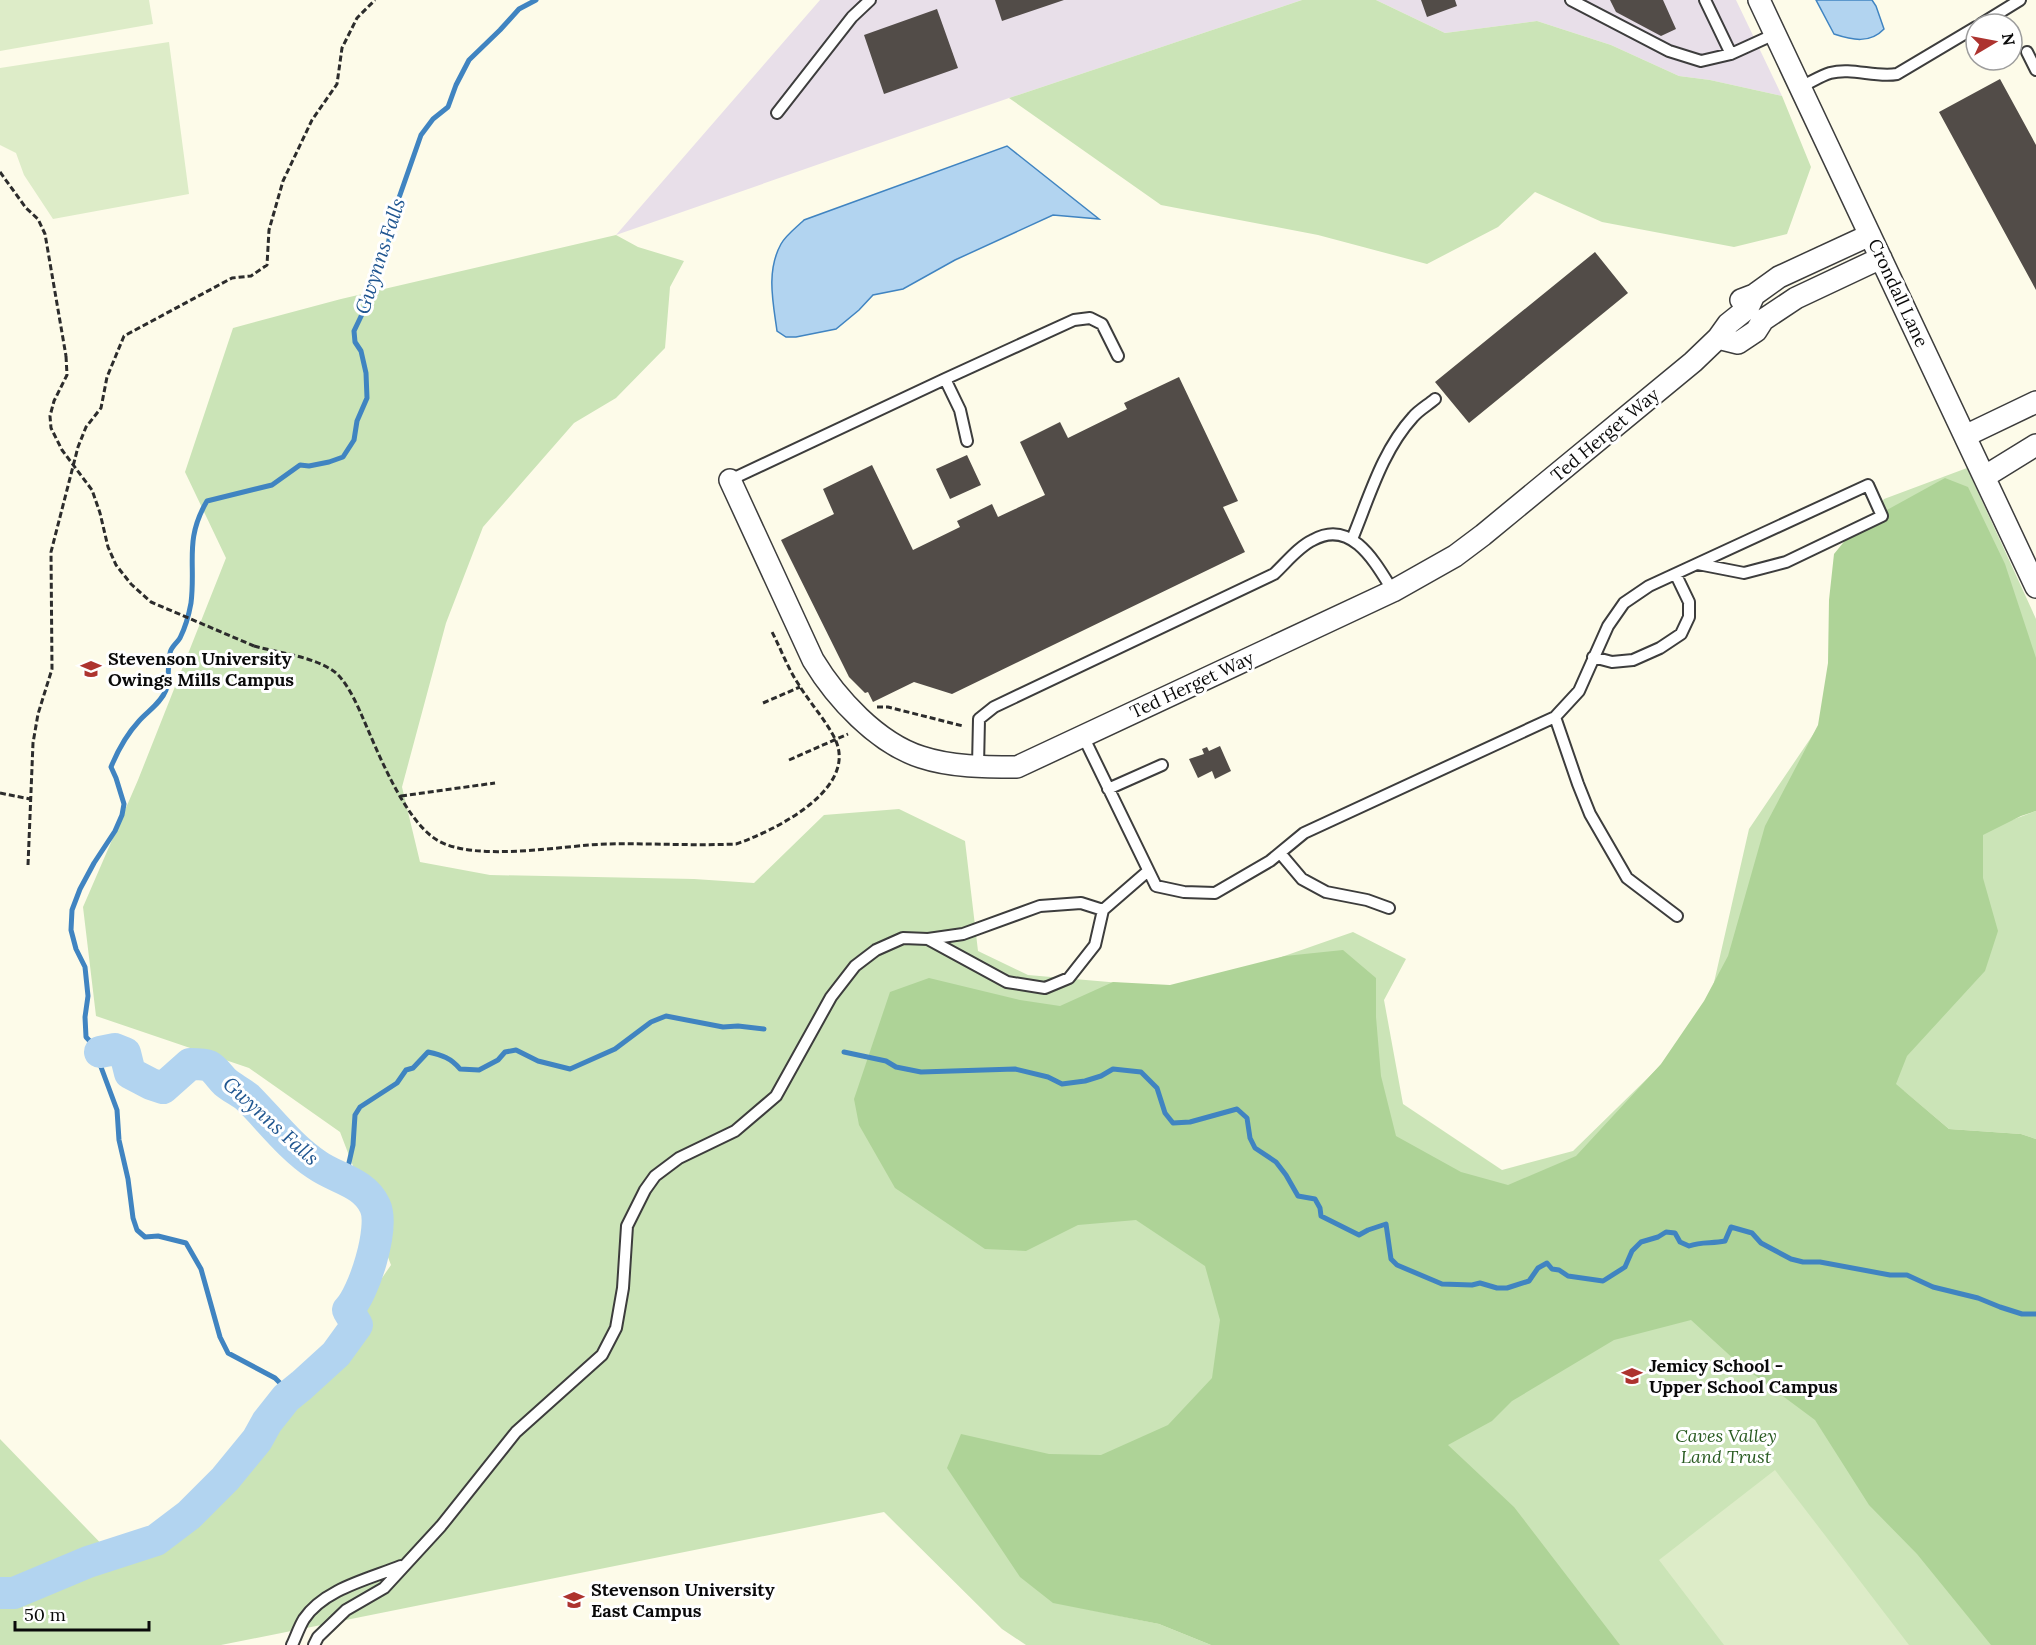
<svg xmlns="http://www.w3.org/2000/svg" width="2036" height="1645" font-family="Lora,serif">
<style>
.industrial{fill:#e8dfe9}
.green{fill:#cbe4b7}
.forest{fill:#aed397}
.pitch{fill:#ddecc8}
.water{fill:#b2d4f0;stroke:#4084c1;stroke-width:1.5}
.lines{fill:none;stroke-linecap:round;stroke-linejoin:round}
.stream{stroke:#4084c1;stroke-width:5}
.river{stroke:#b2d4f0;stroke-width:32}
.building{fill:#524c48}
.lane-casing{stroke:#3d3d3d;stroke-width:14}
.street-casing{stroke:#3d3d3d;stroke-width:24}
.path{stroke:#2c2c2c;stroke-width:3;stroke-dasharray:6 3;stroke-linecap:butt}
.lane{stroke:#fff;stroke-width:10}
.street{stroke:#fff;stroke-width:21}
.path-bridge{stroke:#2c2c2c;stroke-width:3;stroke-dasharray:6 3;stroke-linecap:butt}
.labels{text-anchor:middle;stroke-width:6;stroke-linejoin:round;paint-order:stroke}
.street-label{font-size:18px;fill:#0a0a0a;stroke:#fff}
.poi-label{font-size:18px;font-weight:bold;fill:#0a0a0a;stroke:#fff;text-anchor:start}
.park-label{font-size:18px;font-style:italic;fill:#295b21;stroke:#fff}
.water-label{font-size:20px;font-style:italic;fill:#205690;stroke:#fff}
</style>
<rect width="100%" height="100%" fill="#fdfbe9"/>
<path class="industrial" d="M 820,0 L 1302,0 L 1009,98 L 616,235 Z
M 1376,0 L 1736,0 L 1782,96 L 1710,80 L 1679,76 L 1611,45 L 1537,21 L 1445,33 Z"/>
<path class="green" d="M 1302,0 L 1376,0 L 1445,33 L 1537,21 L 1611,45 L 1679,76 L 1710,80 L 1782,96 L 1811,167 L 1787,234 L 1734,247 L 1602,222 L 1535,192 L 1498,227 L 1427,264 L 1318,235 L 1161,205 L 1009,98 Z
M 616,235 L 638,247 L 684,261 L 670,287 L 665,348 L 616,398 L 574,423 L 483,527 L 446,623 L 402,787 L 420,862 L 490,875 L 694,879 L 754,883 L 824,815 L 899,809 L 965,841 L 978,951 L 1028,975 L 1190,989 L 1353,932 L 1406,959 L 1384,1000 L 1403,1104 L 1502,1170 L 1573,1151 L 1705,1022 L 1749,829 L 1825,717 L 1844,563 L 1884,499 L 1967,468 L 2036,619 L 2036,670 L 2012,820 L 2036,811 L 2036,1139 L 2021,1134 L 1949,1129 L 1904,1091 L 2036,1645 L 1397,1645 L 1053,1602 L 1159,1624 L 1211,1645 L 1026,1645 L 1002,1629 L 884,1512 L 221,1645 L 0,1645 L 0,1439 L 115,1558 L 253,1464 L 391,1265 L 340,1132 L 249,1068 L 96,1016 L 83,907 L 138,780 L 226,558 L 185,472 L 233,328 L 341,299 Z"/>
<path class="forest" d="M 1945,478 L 1968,487 L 2005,564 L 2036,658 L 2036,811 L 2021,816 L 1983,835 L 1983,878 L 1998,931 L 1985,971 L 1907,1056 L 1896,1084 L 1949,1129 L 2021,1134 L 2036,1139 L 2036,1645 L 1991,1645 L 1917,1554 L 1869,1505 L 1815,1420 L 1737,1362 L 1691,1320 L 1614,1340 L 1512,1401 L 1492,1421 L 1448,1445 L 1514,1507 L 1620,1645 L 1211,1645 L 1159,1624 L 1053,1603 L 1020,1577 L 947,1468 L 961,1434 L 1049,1454 L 1101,1455 L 1168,1425 L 1212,1378 L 1220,1320 L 1205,1266 L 1136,1220 L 1078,1225 L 1026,1251 L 985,1249 L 895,1188 L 859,1125 L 854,1099 L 890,992 L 929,978 L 1020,1000 L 1060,1006 L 1113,982 L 1170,985 L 1285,956 L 1343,950 L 1376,978 L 1376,1017 L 1381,1076 L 1396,1136 L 1461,1172 L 1508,1185 L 1576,1156 L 1661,1064 L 1704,1001 L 1728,956 L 1765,826 L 1818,725 L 1828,663 L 1829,600 L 1834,554 L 1856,527 Z"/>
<path class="pitch" d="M 0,0 L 149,0 L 153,24 L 0,51 Z
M 169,42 L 189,194 L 53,219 L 24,175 L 16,153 L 0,145 L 0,68 Z
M 1775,1470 L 1909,1645 L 1724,1645 L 1659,1560 Z"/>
<path class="water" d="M 1816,0 L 1872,0 L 1876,6 L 1884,29 C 1870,44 1852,40 1834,34 Z
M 1007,146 L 1099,219 L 1053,215 L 955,260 L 903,289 L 873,295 L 859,310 L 836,329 L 796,337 L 786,337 L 777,331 C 773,302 766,271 781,244 C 786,235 797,227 804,220 Z"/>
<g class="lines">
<path class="stream" d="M 844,1052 L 886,1061 L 896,1067 L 921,1072 L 1015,1069 L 1048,1077 L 1062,1084 L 1085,1081 L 1101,1076 L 1113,1069 L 1141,1072 L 1157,1088 L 1165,1113 L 1173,1123 L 1190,1122 L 1237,1109 L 1247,1118 L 1250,1138 L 1255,1148 L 1276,1162 L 1286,1175 L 1298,1196 L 1315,1199 L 1320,1208 L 1321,1216 L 1359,1235 L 1368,1230 L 1386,1224 L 1391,1259 L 1397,1265 L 1442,1284 L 1472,1285 L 1480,1283 L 1497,1288 L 1507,1288 L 1529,1281 L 1538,1268 L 1547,1263 L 1552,1269 L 1559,1270 L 1568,1276 L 1603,1281 L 1625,1267 L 1632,1251 L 1641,1242 L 1658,1237 L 1666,1232 L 1675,1233 L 1680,1242 L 1689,1246 C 1702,1241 1712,1244 1725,1241 L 1731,1227 L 1752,1233 L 1761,1243 L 1791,1259 L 1803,1262 L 1820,1262 L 1890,1275 L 1907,1275 L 1933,1287 L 1978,1298 L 2000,1307 L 2022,1314 L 2036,1314
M 330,1174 L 348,1167 L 353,1145 L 355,1115 L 360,1107 L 397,1083 L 406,1070 L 413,1068 L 428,1052 C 442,1055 451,1058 460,1069 L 479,1070 L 498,1060 L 505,1052 L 516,1050 L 538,1061 L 570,1069 L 615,1049 L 651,1022 L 666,1016 L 723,1027 L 738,1026 L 764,1029
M 286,1398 L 284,1387 L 275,1378 L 228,1353 L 220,1337 L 201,1269 L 186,1243 L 158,1236 L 145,1237 L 137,1230 L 133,1218 L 128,1179 L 119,1140 L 117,1110 L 101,1067 L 100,1052 L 86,1037 L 85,1017 L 88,996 L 85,967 L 76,949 L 71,930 L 72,910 L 80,889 L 94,863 L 115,831 L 122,815 L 124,804 L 116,778 L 111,767 C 118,750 127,734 139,721 C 148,711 161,703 166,690 C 170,678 167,665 170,653 C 171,647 177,643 180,638 C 185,628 189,614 191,603 C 196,563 184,540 207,501 L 272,485 L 300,465 L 309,466 L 329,462 L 343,457 L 354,440 L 357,421 L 367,398 L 366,373 L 361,351 L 355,342 L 354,331 L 365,308 L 388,245 L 394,212 L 421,135 L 433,119 L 448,107 L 456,85 L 469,60 L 500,30 L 519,9 L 536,0"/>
<path class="river" d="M 0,1593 L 14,1593 L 88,1562 L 156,1540 L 189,1515 L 225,1479 L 257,1440 L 267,1422 L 286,1398 L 302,1385 L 336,1354 L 357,1325 L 348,1310 C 364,1294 385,1227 375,1206 C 364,1182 337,1179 317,1165 C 290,1147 270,1120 248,1098 C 241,1092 232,1088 225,1082 C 220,1077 215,1069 209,1066 C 204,1064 195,1064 190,1064 L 163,1088 L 151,1084 L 130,1073 L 125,1053 L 115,1049 L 100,1052"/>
</g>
<path class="building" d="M 995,0 L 1064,0 L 1002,21 Z
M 1421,0 L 1455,0 L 1457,6 L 1427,17 Z
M 1610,0 L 1663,0 L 1676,29 L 1661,36 L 1616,12 Z
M 937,9 L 958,68 L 884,94 L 864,35 Z
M 2000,79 L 2036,145 L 2036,290 L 1939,112 Z
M 1595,252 L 1628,293 L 1469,423 L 1435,382 Z
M 1179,377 L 1238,501 L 1223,507 L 1245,552 L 952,694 L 914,682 L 873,702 L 868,692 L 865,693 L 849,677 L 781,540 L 834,514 L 823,489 L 872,465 L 913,550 L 960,527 L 957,521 L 992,504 L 998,517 L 1045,495 L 1020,442 L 1060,422 L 1068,438 L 1127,409 L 1124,403 Z
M 967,455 L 981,485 L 950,499 L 936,469 Z
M 1220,746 L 1231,771 L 1215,779 L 1212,771 L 1198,778 L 1189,759 L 1204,754 L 1202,749 L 1207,747 L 1209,751 Z"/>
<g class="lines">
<g class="lane-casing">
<path id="lane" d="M 1571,0 L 1669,51 L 1701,61 L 1731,54 L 1775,34
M 1705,0 L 1731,54
M 1981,24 L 2020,0
M 2027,52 L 2036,70
M 1800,87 C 1810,83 1820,76 1830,73 C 1852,67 1875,78 1897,74 L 1976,27
M 777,113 L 852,17 L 870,0
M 945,379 L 960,410 L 967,441
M 730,480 L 945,379 L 1074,320 L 1090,318 L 1102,324 L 1118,356
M 1352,539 C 1369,498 1382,451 1413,417 C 1419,410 1428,405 1435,399
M 1593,657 L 1612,662 L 1633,660 L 1660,648 L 1681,634 L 1689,617 L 1689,602 L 1676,575
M 1555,717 L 1578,784 L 1590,814 L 1627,878 L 1677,916
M 1083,736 L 1156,886 L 1184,892 L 1215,893 L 1270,861 L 1304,833 L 1555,717 L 1579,691 L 1608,626 L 1624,603 L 1649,586 L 1868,485 L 1882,516 L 1786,562 L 1744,573 L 1698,564
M 978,766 L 979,719 L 994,707 L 1274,574 C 1286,563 1298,547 1313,540 C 1352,518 1376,564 1393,591
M 1108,789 L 1162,765
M 1280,853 L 1302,879 L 1326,892 L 1367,900 L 1389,908
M 928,939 L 1007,982 L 1045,988 L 1069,978 L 1095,945 L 1103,910 L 1148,871
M 292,1645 C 296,1637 299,1627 304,1619 C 324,1589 369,1579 401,1566
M 314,1645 L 318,1637 L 346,1610 L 384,1588 L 441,1526 L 516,1432 L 602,1355 L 616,1328 L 623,1288 L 627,1226 L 645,1190 L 655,1176 L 679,1158 L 735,1131 L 776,1096 L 831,997 L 855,966 L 876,950 L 903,938 L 928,939 L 963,934 L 1040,906 L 1081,903 L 1103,910"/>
</g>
<g class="street-casing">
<path id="street" d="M 1759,0 L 2036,587
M 1741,300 L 1754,295 L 1779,277 L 1870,235
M 1718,338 L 1738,343 L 1756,331 L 1763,320 L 1796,298 L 1881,258
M 1965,436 L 2036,402
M 1984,477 L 2036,445
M 730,480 L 813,660 C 836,698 877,743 921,757 C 951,767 985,767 1017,767 L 1393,591 L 1455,556 L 1483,535 L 1693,362 L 1718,338 L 1728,324 L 1748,308 L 1754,295"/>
</g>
<path class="path" d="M 0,172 L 26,208 L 38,219 L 45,234 L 66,356
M 254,646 C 279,653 310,656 332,670 C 345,678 356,702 362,716 C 377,750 404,820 437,840 C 475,863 563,845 608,844 C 651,843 693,846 736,844 C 771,832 850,794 838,747 C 834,730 809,702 799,685 C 788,669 781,649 772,632
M 763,703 L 800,687
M 877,707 L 888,707 L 963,726
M 789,760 L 848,734
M 0,793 L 30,799
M 401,796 L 495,783
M 28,865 L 33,743 L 38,714 L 52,669 L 51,552 L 78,447 L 86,427 L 101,408 L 107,377 L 124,336 L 232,278 L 251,276 L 267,265 L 269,230 L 283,181 L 312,120 L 337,84 L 342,48 L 357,18 L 375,0"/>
<use href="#lane" class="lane"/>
<use href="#street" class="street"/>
<path class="path-bridge" d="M 66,356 L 67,375 L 54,401 L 50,416 L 51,428 L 62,450 L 92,490 L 100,513 L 108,547 L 116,565 L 131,584 L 151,602 L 254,646"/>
</g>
<defs>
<g id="university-bare" transform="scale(1.62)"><path d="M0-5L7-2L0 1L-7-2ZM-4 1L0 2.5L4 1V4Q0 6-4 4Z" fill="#ad332f" stroke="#fff" stroke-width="2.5" paint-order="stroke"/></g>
<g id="school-bare" transform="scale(1.62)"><path d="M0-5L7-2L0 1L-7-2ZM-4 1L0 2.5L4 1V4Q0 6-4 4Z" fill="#ad332f" stroke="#fff" stroke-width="2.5" paint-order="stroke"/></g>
</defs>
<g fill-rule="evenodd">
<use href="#university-bare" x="91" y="669"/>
<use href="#school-bare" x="1632" y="1376"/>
<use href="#university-bare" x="574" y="1600"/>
</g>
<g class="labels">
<g class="street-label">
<text transform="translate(1898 293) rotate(65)" y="6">Crondall Lane</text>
<text transform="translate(1605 435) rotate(-40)" y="6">Ted Herget Way</text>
<text transform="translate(1192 685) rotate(-25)" y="6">Ted Herget Way</text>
</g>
<g class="poi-label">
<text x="108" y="665">Stevenson University<tspan x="108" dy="21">Owings Mills Campus</tspan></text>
<text x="1649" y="1372">Jemicy School -<tspan x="1649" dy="21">Upper School Campus</tspan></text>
<text x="591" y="1596">Stevenson University<tspan x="591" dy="21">East Campus</tspan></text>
</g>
<g class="park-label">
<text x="1726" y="1442">Caves Valley<tspan x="1726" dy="21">Land Trust</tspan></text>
</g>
<g class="water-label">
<text transform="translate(380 256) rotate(-72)" y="7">Gwynns Falls</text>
<text transform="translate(271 1121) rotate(42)" y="7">Gwynns Falls</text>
</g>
</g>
<g transform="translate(1994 42) rotate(80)"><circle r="28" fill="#ffffff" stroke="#9d9d9d" stroke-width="1.5"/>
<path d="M0-4.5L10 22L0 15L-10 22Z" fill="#ad332f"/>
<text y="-9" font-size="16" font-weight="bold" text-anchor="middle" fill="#0a0a0a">N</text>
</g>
<path d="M15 1621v9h134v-9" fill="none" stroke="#0a0a0a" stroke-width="3"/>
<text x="24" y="1621" font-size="18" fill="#0a0a0a" stroke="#ffffff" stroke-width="4.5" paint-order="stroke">50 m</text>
</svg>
